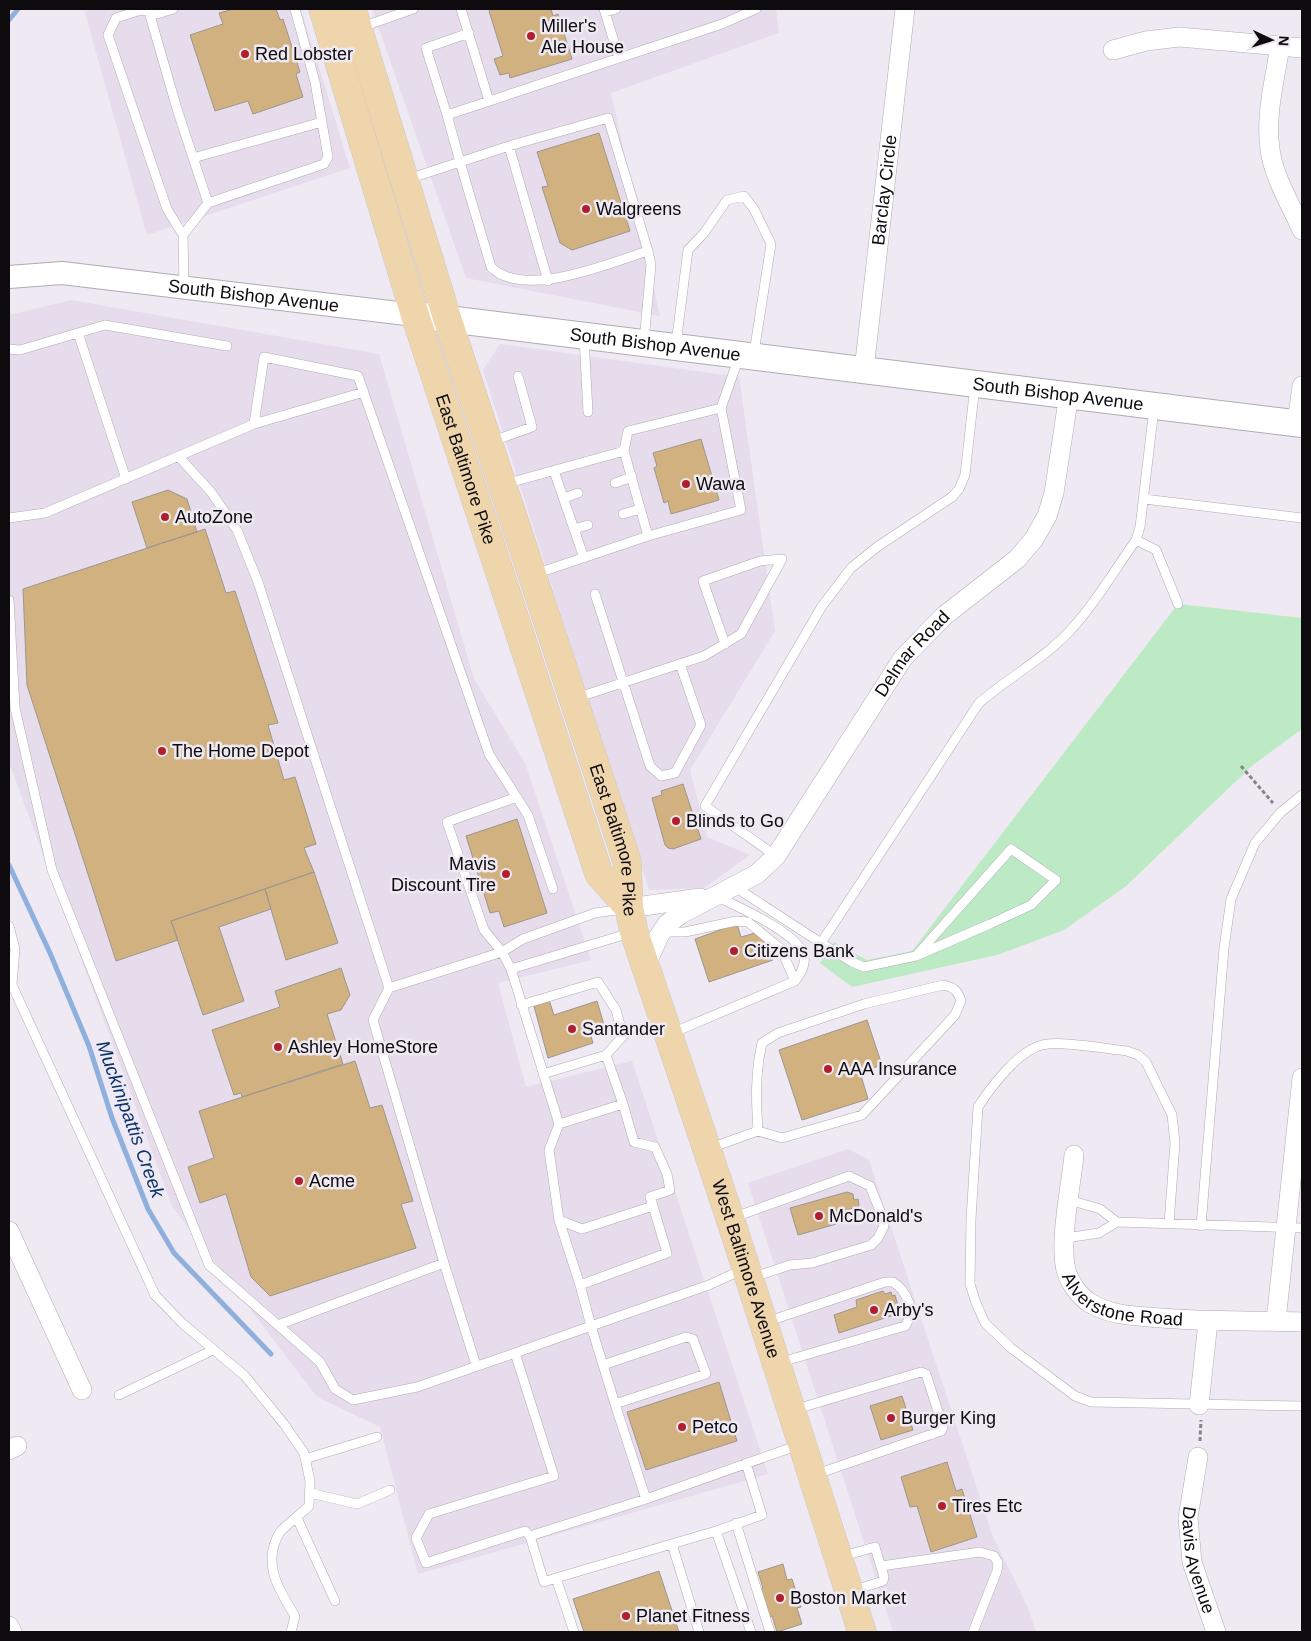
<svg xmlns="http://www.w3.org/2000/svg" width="1311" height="1641" font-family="Helvetica,sans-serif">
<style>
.built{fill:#e6dceb}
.green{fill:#bceac4}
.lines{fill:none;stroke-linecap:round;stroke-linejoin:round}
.stream{stroke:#8fafdd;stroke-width:5}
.building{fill:#d1b17f;stroke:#9c978f}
.service-casing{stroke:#b0abb3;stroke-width:10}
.minor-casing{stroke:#b0abb3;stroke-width:20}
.tertiary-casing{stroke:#b0abb3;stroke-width:24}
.secondary-casing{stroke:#b0abb3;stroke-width:28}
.primary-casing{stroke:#cac9ca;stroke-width:29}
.path{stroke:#88848a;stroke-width:3;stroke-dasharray:4 2.5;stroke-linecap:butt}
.service{stroke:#fff;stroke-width:9}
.minor{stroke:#fff;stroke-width:19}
.tertiary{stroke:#fff;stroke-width:22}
.secondary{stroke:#fff;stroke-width:26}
.primary{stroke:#efd5ac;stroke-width:28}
.poi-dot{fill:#b11e2c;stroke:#eee9f2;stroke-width:2}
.labels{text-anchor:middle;stroke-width:5;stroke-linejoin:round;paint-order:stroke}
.poi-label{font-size:18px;fill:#0d0b0e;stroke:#eee9f2;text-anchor:start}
.street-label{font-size:18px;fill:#0d0b0e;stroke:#eee9f2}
.water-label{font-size:19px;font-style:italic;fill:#0b336a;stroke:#eee9f2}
</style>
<rect width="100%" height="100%" fill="#eee9f2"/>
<path class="built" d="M 84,9 L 301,9 L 350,168 L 147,235 Z
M 372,9 L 776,9 L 779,33 L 611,93 L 660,316 L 466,278 Z
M 71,300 L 379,354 L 474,679 L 525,763 L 591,960 L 498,983 L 526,1087 L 632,1061 L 768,1474 L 418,1574 L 380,1427 L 317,1397 L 172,1206 L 9,762 L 9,315 Z
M 500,344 L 739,377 L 775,631 L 690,770 L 707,837 L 750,855 L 704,888 L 649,890 L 483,370 Z
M 848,1149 L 869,1160 L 992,1534 L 1028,1608 L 1036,1632 L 893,1632 L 748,1183 Z"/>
<path class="green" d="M 1178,604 L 1302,618 L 1302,729 L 1253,765 L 1125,887 L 1064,930 L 997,955 L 852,987 L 820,963 L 834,942 L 867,960 L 912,951 Z"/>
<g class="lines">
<path class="stream" d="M 9,20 L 18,9
M 9,865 L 50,953 L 89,1046 L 112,1118 L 148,1209 L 174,1253 L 271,1354"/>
</g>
<path class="building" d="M 233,9 L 276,9 L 280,20 L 283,19 L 300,72 L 296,74 L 303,97 L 253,114 L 248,101 L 215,111 L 190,35 L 223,24 L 219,13 Z
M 491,9 L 551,9 L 553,16 L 558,14 L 572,59 L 510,78 L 509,73 L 500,75 L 494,59 L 503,56 L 489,11 Z
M 599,133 L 630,231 L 572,250 L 560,243 L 542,187 L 548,186 L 537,152 Z
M 701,439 L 719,500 L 671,514 L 668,501 L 664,503 L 654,468 L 657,466 L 653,453 Z
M 168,490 L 187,499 L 197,532 L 147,548 L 132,502 Z
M 205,529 L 226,593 L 235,591 L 278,723 L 268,725 L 284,780 L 295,777 L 316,844 L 304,848 L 314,872 L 171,921 L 178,940 L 116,961 L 27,685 L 23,589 Z
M 683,784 L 701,839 L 673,849 L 668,848 L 665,845 L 652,798 L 662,795 L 661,791 Z
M 517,819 L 547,913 L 504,927 L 499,911 L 490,913 L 466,836 Z
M 314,872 L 338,943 L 286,960 L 265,889 Z
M 265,889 L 271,909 L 219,927 L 244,1001 L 203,1015 L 171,921 Z
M 737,924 L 741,937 L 755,933 L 767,941 L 773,960 L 709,982 L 695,939 Z
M 341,968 L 350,995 L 341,1010 L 327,1014 L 343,1064 L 242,1097 L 241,1093 L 234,1095 L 212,1030 L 280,1007 L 275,991 Z
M 549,1000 L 554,1015 L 597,1001 L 605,1028 L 590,1033 L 593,1043 L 548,1058 L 534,1006 Z
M 867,1020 L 882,1065 L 860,1072 L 868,1099 L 802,1120 L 779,1050 Z
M 355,1061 L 370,1108 L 382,1105 L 413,1201 L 401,1204 L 416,1248 L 270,1296 L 251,1277 L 226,1194 L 200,1203 L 188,1167 L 214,1158 L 199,1111 Z
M 847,1192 L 853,1194 L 854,1200 L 858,1199 L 859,1206 L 844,1211 L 847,1221 L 798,1235 L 790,1208 Z
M 883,1291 L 885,1294 L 891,1292 L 892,1296 L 895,1295 L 900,1313 L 839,1333 L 834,1315 L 857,1307 L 856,1300 Z
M 719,1382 L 737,1441 L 646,1470 L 627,1412 Z
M 902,1396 L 913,1430 L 881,1440 L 870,1406 Z
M 947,1462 L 956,1491 L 962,1489 L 977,1537 L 931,1552 L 917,1506 L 910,1507 L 901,1477 Z
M 783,1564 L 787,1580 L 792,1579 L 801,1607 L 797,1608 L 802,1624 L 777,1632 L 772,1616 L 769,1617 L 760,1589 L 763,1588 L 758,1572 Z
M 659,1571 L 679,1632 L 584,1632 L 573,1599 Z"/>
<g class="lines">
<g class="service-casing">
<path id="service" d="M 173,9 L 157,14 L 141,10 L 116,18 L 108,35 L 167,209 L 183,235 L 184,286
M 461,9 L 489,101
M 604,9 L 619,58
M 149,12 L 177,109 L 208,203
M 605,12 L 616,9
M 359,28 L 413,9
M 447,115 L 426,48 L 469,33
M 509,146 L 608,118 L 648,251
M 193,158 L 322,122
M 408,179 L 460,162 L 491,267 C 524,300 609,263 648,251 L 651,265 L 644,341
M 183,235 L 208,203 L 324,164 L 328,157 L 315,82 L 295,9
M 548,281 L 509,146 L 460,162 L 447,115 L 722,24 L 756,9
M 78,333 L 126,479
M 584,338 L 588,412
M 676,344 L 688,250 L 704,233 L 727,200 L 744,196 L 754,209 L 771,244 L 754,353
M 9,349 L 20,350 L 105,325 L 227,346
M 254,424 L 364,392
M 490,442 L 532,427 L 518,376
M 624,451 L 648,536
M 179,457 L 211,492 L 237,530 L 258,582 L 389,988 L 502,952 L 523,939 L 595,913 L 623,909
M 554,471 L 584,558
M 615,483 L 632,477
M 505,484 L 624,451 L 628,431 L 721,408
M 564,498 L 578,493
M 1144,499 L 1302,518
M 623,514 L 640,509
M 9,518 L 45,513 L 254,424 L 264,357 L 358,376 L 489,754 L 528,815 L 553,889
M 574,529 L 588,525
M 1136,540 L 1156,550 L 1178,604
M 535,574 L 648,536 L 741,510 L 721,408 L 739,357
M 595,594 L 650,766 L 661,776 L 675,773 L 701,725 L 680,664
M 9,600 L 15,708 L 52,870 L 209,1265 L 320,1362 L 335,1389 L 353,1400 L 417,1387 L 515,1353 L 554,1476 L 429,1514 L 416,1538 L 426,1563 L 525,1531 L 530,1536 L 544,1582 L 556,1578 L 574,1632
M 576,698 L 704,656 L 741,634 L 782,559 L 760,561 L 703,581 L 725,644
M 517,797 L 447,822 L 484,930 L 502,952 L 511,969 L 559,1124 L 623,1104 L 634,1142 L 655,1147 L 667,1174 L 670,1190 L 650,1197 L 653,1206 L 582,1229 L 559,1220 L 549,1150 L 559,1124
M 776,856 L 705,806 L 822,606 L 851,568 L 877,547 L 952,497 L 959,489 L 965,475 L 975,385
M 735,887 L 821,943 L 852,962 L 864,967 L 916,956 L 990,924 L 1031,905 L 1056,880 L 1011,849 L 916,956
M 9,926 L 15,949 L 12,985 L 155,1295 L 182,1323 L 245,1376 L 284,1424 L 304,1453 L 310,1481 L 309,1506 C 303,1512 284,1527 280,1532 C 261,1563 279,1590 295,1616 L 291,1632
M 662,932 L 685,932 L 736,921 L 748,922 L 781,949 L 795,981
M 821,943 L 979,703 C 1010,676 1048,657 1075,625 C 1098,599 1116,568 1136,540 L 1140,527 L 1154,408
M 511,969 L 630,933
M 521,1005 L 598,982 L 616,1010 L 623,1036 L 606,1055 L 543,1074
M 672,1033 L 795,981 C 801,973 807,964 803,953 C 794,931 738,907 716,896
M 606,1055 L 623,1104
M 710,1148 L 758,1131 L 782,1138 L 862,1115 L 955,1015 L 961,1001 C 958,991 954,987 943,985 L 864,1004 L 778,1033 L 762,1043 C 755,1073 756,1101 758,1131
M 653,1206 L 667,1253 L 580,1285 L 591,1326 L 709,1285 L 744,1269
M 732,1218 L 849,1176 L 870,1186 L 880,1211 L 884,1226 L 878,1238 L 871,1245 L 812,1263 L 790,1265 L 751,1278
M 559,1220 L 580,1285
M 1117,1222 L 1302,1228
M 1169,1224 L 1175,1143 L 1172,1115 L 1146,1062 L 1138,1055 L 1127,1051 C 1107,1049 1059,1040 1042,1045 C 1018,1051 991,1087 978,1107 L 971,1219 L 970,1284 L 976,1303 L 985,1323 L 1011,1348 L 1075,1396 L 1091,1402 L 1302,1406
M 1201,1226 L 1224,948 L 1231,899 L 1255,843 L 1281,812 L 1302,795
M 1066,1238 L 1099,1233 L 1117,1222 L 1100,1209 L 1069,1200
M 444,1263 L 476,1365
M 766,1322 L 885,1282 L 893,1282 C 907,1291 916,1311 905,1326 L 778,1363
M 278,1325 L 444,1263 L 373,1020 L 389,988
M 515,1353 L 591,1326 L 603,1365 L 686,1337 L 693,1339 L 706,1374 L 615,1404 L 646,1499 L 799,1445
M 603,1365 L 615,1404
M 119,1395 L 213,1350
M 793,1410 L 921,1372 L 926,1374 L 943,1427 L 941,1431 L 814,1475
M 305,1459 L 377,1437
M 746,1463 L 762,1515 L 716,1531 L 751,1632
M 310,1493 L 357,1504 L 390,1490
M 297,1518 L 335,1601
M 736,1523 L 770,1632
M 530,1536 L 646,1499
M 672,1544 L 699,1632
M 840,1557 L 875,1547 L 884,1577 L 883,1581 L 852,1591
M 881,1566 L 980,1552 L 994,1556 L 998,1563 L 997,1571 L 973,1632
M 556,1578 L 716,1531"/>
</g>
<g class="minor-casing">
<g id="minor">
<path d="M 1280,46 C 1275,79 1265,115 1270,149 C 1273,176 1291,205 1302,230"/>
<path d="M 1113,50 L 1146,41 L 1179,37 L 1302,48"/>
<path id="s1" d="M 864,370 L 905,9"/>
<path d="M 1297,423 L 1302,386"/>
<path d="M 629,908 L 700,898"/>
<path id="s2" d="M 645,967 L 659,936 L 667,924 L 681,914 L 757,874 L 776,856 L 903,658 L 944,616 L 1017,559 L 1034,539 L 1047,516 L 1054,493 L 1069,394"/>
<path id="s3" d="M 1074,1155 C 1071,1187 1059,1240 1066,1270 C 1069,1282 1080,1297 1090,1303 C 1111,1316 1137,1316 1161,1318 C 1208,1322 1255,1320 1302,1322"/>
<path d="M 9,1231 L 82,1390"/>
<path d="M 1276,1321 L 1302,1078"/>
<path d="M 1199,1405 L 1208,1322"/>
<path d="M 9,1450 L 17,1446"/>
<path id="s4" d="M 1198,1457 L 1188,1518 L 1192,1562 L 1216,1632"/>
<path d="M 9,1626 L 12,1632"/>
</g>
</g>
<g class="tertiary-casing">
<g id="tertiary">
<path id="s5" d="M 9,277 L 62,273 L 415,315"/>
</g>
</g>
<g class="secondary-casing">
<g id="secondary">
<path id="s6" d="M 415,315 L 1302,424"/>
</g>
</g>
<g class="primary-casing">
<g id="primary">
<path id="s7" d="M 323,9 L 415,315 L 599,874 L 629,908"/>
<path id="s8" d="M 352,9 L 447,318 L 627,861 L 629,908 L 634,932 L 730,1218 L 862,1632"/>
</g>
</g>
<path class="path" d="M 1241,766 L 1273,803
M 1200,1441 L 1201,1420"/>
<use href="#service" class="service"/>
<use href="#minor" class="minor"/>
<use href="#tertiary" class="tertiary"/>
<use href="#secondary" class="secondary"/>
<use href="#primary" class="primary"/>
</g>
<g class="poi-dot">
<circle cx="531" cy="36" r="5"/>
<circle cx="245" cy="54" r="5"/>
<circle cx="586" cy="209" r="5"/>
<circle cx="686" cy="484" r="5"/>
<circle cx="165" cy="517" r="5"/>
<circle cx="162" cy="751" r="5"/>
<circle cx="676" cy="821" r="5"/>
<circle cx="506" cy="874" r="5"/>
<circle cx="734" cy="951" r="5"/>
<circle cx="572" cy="1029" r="5"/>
<circle cx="278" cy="1047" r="5"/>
<circle cx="828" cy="1069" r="5"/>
<circle cx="299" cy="1181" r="5"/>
<circle cx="819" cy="1216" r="5"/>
<circle cx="874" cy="1310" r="5"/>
<circle cx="891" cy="1418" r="5"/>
<circle cx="682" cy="1427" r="5"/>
<circle cx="942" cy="1506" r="5"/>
<circle cx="780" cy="1598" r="5"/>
<circle cx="626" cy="1616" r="5"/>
</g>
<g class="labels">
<g class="poi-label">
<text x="541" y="32">Miller's<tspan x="541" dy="21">Ale House</tspan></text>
<text x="255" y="60">Red Lobster</text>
<text x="596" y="215">Walgreens</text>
<text x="696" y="490">Wawa</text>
<text x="175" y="523">AutoZone</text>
<text x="172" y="757">The Home Depot</text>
<text x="686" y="827">Blinds to Go</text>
<text x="496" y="870" text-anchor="end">Mavis<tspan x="496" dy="21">Discount Tire</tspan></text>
<text x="744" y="957">Citizens Bank</text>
<text x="582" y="1035">Santander</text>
<text x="288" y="1053">Ashley HomeStore</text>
<text x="838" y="1075">AAA Insurance</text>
<text x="309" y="1187">Acme</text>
<text x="829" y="1222">McDonald's</text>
<text x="884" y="1316">Arby's</text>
<text x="901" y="1424">Burger King</text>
<text x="692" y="1433">Petco</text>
<text x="952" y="1512">Tires Etc</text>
<text x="790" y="1604">Boston Market</text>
<text x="636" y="1622">Planet Fitness</text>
</g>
<g class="street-label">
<text dy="6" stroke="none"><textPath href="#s1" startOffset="181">Barclay Circle</textPath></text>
<text dy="6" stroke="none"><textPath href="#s5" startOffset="246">South Bishop Avenue</textPath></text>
<text dy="6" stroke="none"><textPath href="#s6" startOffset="242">South Bishop Avenue</textPath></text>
<text dy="6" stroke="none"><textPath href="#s6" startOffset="648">South Bishop Avenue</textPath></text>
<text dy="6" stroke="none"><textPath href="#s7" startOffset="482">East Baltimore Pike</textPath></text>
<text dy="6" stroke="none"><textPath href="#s2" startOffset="422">Delmar Road</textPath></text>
<text dy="6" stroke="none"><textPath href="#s8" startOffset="872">East Baltimore Pike</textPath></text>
<text dy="6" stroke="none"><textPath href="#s8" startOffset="1322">West Baltimore Avenue</textPath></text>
<text dy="6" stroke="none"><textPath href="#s3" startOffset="186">Alverstone Road</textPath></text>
<text dy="6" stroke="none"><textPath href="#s4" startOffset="105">Davis Avenue</textPath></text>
</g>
<g class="water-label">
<text transform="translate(131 1119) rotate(70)" y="7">Muckinipattis Creek</text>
</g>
</g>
<rect width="1311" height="1641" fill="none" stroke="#0d0b0e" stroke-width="20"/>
<g transform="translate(1271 40) rotate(94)" stroke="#eee9f2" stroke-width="4" paint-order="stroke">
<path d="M0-4L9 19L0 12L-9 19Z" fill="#0d0b0e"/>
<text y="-8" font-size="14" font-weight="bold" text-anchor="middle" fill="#0d0b0e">N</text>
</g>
</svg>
